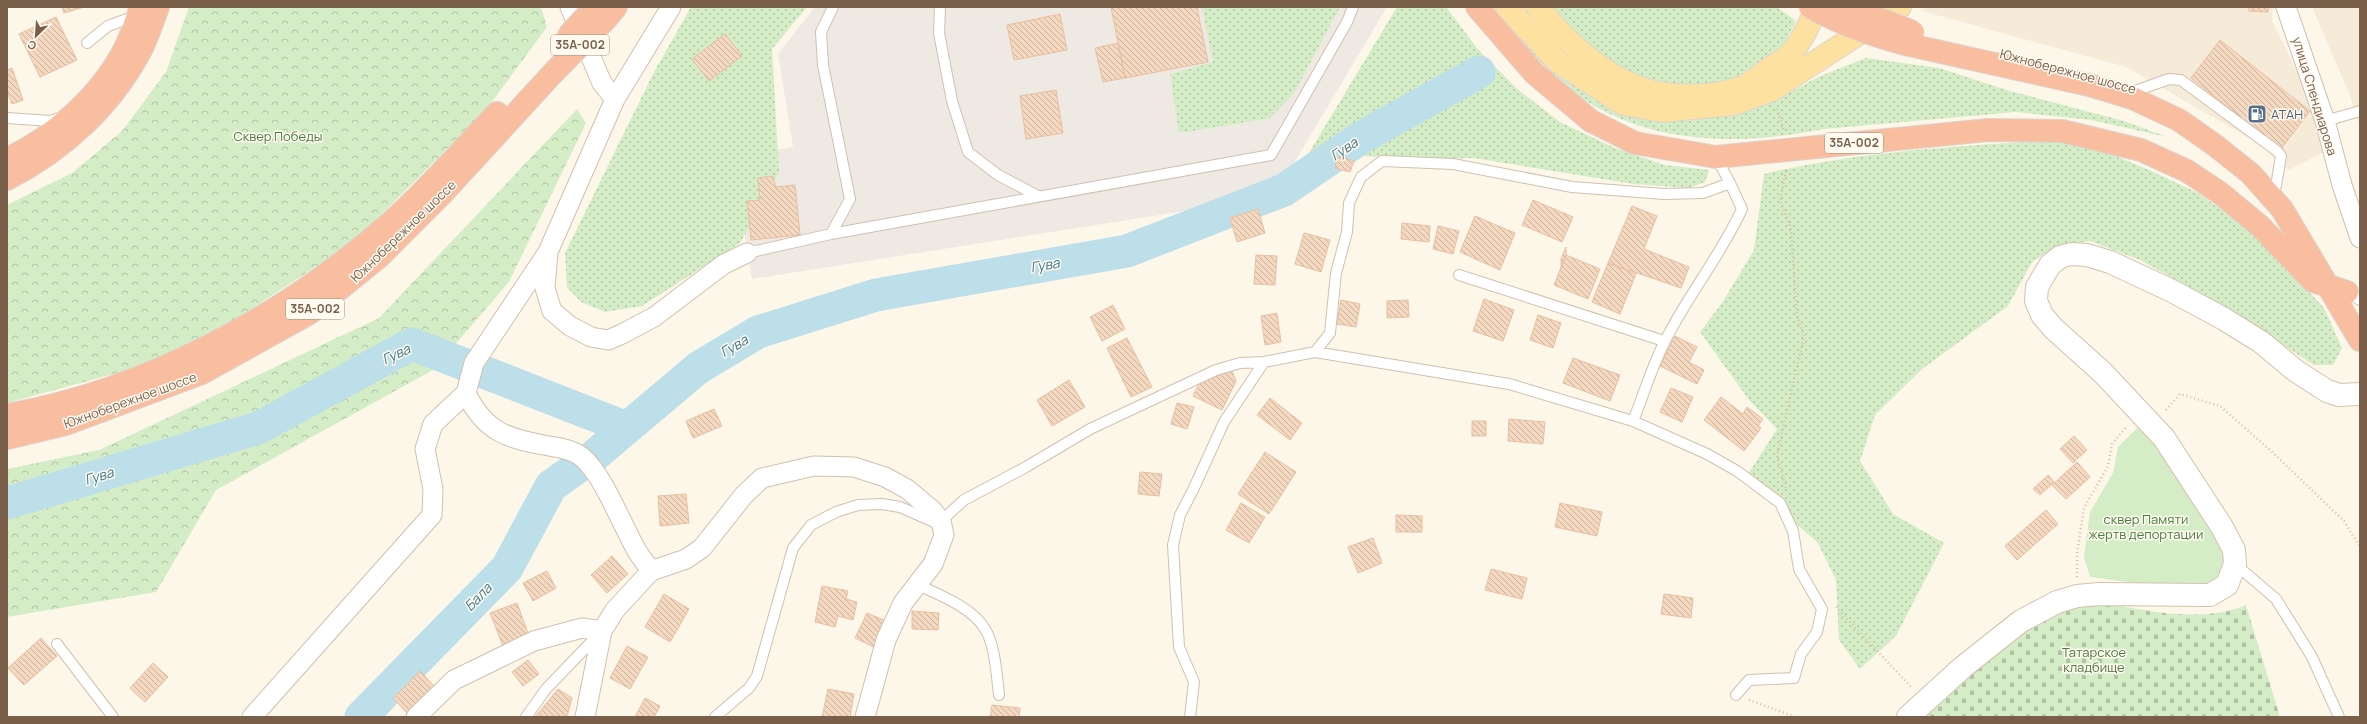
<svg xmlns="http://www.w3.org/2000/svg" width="2367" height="724" font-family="Manrope,sans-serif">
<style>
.residential{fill:#f6ead8}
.industrial{fill:#efe9e3}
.grass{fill:url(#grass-dots)}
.forest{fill:url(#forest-crowns)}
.cemetery{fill:url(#cemetery-stones)}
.green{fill:#d4edc7}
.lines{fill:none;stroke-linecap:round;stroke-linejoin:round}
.river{stroke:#bddfe9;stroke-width:33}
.building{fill:url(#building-back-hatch);stroke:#e8c0a0}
.lane-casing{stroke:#d1c0ae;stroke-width:12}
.street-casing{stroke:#d1c0ae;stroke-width:21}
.secondary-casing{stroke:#d4c1ac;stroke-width:24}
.primary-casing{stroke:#dcd5d0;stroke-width:24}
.highway-casing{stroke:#dcd5d0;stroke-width:24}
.path{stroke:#dabca2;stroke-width:2.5;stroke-dasharray:1 3;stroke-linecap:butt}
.lane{stroke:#fff;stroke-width:10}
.street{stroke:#fff;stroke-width:19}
.secondary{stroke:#fff;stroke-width:22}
.primary{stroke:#fde1a1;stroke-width:22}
.highway{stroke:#f9bd9f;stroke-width:22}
.highway-bridge-casing{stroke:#dcd5d0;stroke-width:24;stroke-linecap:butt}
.highway-bridge{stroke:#f9bd9f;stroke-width:22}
.labels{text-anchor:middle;stroke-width:3;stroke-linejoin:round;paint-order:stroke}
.shield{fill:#fffbf1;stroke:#a28e7d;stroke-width:1}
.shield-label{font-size:12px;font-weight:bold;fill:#7a5f4b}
.street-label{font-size:13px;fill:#7a5f4b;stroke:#fffbf1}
.service-label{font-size:13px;fill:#4e5e75;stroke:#fffbf1;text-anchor:start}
.park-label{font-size:13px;fill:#4c7a40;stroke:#fffbf1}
.water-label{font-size:14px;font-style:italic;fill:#407787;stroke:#fffbf1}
</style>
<defs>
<pattern id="grass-dots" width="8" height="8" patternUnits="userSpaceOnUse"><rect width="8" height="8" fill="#d4edc7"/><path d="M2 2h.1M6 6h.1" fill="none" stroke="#b1c3a4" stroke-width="1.8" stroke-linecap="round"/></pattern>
<pattern id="forest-crowns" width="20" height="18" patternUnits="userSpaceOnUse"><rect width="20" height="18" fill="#d4edc7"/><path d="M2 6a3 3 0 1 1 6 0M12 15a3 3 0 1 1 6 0" fill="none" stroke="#b1c3a4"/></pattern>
<pattern id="cemetery-stones" width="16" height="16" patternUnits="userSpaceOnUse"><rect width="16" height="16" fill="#d4edc7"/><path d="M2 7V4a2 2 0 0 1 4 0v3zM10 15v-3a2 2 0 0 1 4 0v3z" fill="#b1c3a4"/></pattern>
<pattern id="building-back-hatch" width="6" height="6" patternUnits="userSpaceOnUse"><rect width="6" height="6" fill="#f4d8c0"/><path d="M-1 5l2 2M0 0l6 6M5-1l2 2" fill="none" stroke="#cbb29e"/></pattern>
</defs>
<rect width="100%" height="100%" fill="#fdf7ea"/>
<path class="residential" d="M 1928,7 L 2273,7 L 2272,21 L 2334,147 L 2288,170 L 2258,143 L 2126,67 L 1922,11 Z
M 2312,7 L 2360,7 L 2360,128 L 2349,93 Z"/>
<path class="industrial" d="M 815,7 L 1387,7 L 1288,173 L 1275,186 L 1256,196 L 1224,205 L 752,279 L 732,159 L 793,147 L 778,54 Z"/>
<path class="grass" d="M 691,7 L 807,7 L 772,49 L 779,173 L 740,243 L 642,306 L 605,312 L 581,302 L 567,287 L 565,253 L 654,72 Z
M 1202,7 L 1340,7 L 1294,93 L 1270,118 L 1179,133 L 1170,74 L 1213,62 Z
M 1397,7 L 1446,7 L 1477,48 L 1516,88 L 1560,122 L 1615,148 L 1665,165 L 1709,170 L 1705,182 L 1689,188 L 1633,184 L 1474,158 L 1405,160 L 1355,155 L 1295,176 Z
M 1491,7 L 1507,7 L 1536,41 L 1654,119 L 1689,121 L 1734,104 L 1762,104 L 1787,94 L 1818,77 L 1866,58 L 1939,68 L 2010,91 L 2124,121 L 2167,137 L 2091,120 L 2016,112 L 1824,129 C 1738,146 1643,146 1571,90 C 1541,66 1516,36 1491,7 Z
M 1546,7 L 1777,7 L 1796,21 L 1782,49 L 1741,77 L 1706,87 L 1669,87 L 1628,74 L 1586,48 Z
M 2058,140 L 2106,152 L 2147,169 L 2198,193 L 2232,217 L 2282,263 L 2324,308 L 2342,348 L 2333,365 L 2314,365 L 2214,301 L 2140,260 L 2090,241 L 2057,246 L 2032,262 L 2008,306 L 1922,369 L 1875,415 L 1860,461 L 1893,514 L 1944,543 L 1896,636 L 1860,669 L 1839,640 L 1836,580 L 1818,543 L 1745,479 L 1777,429 L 1749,400 L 1700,332 L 1722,303 L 1754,250 L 1764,174 C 1860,151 1959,146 2058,140 Z"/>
<path class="forest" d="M 189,7 L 541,7 L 547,27 L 486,110 L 355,241 L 180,356 L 7,403 L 7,205 L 72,173 L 122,131 L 166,72 Z
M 577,109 L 586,123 L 509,282 L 433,370 L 216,490 L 156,592 L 7,617 L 7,469 L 99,450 L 379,318 Z"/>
<path class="cemetery" d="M 2084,600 C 2137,607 2195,626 2246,605 L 2280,717 L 1929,717 L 1923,714 L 2025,627 Z"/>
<path class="green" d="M 2139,426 L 2163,452 L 2226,550 C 2223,566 2221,577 2206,586 C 2195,593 2109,579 2090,577 L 2084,557 L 2090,512 L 2113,473 L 2118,447 Z"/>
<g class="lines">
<path class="river" d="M 595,455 L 627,428
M 7,503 L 258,428 L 412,344 L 627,428 L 698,368 L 758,332 L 876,295 L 1127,251 L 1284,190 L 1362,137 L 1479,72
M 361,717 L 507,568 L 551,486 L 579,466"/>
</g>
<path class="building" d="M 62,7 L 84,7 L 64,13 Z
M 1111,7 L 1197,7 L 1208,62 L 1125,78 Z
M 2249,7 L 2268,7 L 2268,12 L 2249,11 Z
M 1060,14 L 1067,50 L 1014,60 L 1007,25 Z
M 56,17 L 77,60 L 40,77 L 19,34 Z
M 725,34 L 742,56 L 709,81 L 692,59 Z
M 2220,40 L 2310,111 L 2281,149 L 2191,78 Z
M 1118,43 L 1125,78 L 1103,82 L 1095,48 Z
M 12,68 L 23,100 L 12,104 L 7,91 L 7,70 Z
M 1056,90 L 1063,133 L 1026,139 L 1020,96 Z
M 1338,156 L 1354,161 L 1350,172 L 1335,168 Z
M 773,176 L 776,187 L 795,185 L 800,235 L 751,240 L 747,201 L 760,200 L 758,178 Z
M 1533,200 L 1573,217 L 1562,242 L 1522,225 Z
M 1632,206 L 1657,216 L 1644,249 L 1689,267 L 1681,288 L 1608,263 Z
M 1258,209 L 1265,233 L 1237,242 L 1230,218 Z
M 1475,216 L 1515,233 L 1500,270 L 1460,252 Z
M 1402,223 L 1430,226 L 1429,242 L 1401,239 Z
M 1438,226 L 1459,231 L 1453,254 L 1433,249 Z
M 1304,233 L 1330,240 L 1321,272 L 1295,264 Z
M 1566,247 L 1566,255 L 1561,268 L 1561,259 Z
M 1256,255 L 1277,256 L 1275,285 L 1254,284 Z
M 1566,255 L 1600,269 L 1588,299 L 1554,285 Z
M 1608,263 L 1636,274 L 1620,314 L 1592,302 Z
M 1484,299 L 1514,310 L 1503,341 L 1473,331 Z
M 1341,300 L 1360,304 L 1356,327 L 1337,324 Z
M 1408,300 L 1409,317 L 1387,318 L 1387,301 Z
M 1113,305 L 1125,329 L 1102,341 L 1090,317 Z
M 1277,313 L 1281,342 L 1265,345 L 1261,316 Z
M 1538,315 L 1561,323 L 1553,348 L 1530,340 Z
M 1675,336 L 1697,347 L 1689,362 L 1704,370 L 1697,384 L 1660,366 Z
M 1127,338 L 1152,387 L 1131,397 L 1107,348 Z
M 1573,358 L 1620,375 L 1610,401 L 1563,383 Z
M 1231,369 L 1236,381 L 1222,410 L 1193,396 L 1200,382 Z
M 1069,380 L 1085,407 L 1052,426 L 1037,400 Z
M 1671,388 L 1693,397 L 1682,422 L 1660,412 Z
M 1721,397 L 1743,414 L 1747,407 L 1763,419 L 1758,426 L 1761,428 L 1744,451 L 1704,420 Z
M 1270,398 L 1302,423 L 1290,440 L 1257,415 Z
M 1177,403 L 1194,407 L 1187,429 L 1171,424 Z
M 714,409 L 722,426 L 693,438 L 686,421 Z
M 1509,419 L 1545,422 L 1543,444 L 1508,441 Z
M 1472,421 L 1486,421 L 1486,436 L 1472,436 Z
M 2074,436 L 2087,450 L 2073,463 L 2060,449 Z
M 1265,452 L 1296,472 L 1269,514 L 1238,494 Z
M 2077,462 L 2090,477 L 2066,499 L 2052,485 Z
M 1140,472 L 1162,474 L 1159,496 L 1138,494 Z
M 2048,475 L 2054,482 L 2040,495 L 2033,489 Z
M 686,494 L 689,523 L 660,526 L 658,496 Z
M 1241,503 L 1265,517 L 1249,543 L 1226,530 Z
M 1560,503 L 1602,512 L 1597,536 L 1555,527 Z
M 2046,510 L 2058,524 L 2017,560 L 2005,546 Z
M 1396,515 L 1422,516 L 1422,532 L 1396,532 Z
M 1373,538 L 1382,563 L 1358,573 L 1348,547 Z
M 612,556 L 628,574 L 607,593 L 591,575 Z
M 1491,569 L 1527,578 L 1522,599 L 1485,590 Z
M 547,571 L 556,588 L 533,601 L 523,583 Z
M 822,586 L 848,591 L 846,599 L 857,602 L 853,620 L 838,616 L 835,627 L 815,622 Z
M 664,594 L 689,609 L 670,642 L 645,627 Z
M 1664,594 L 1693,598 L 1691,618 L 1661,614 Z
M 517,603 L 529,636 L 503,646 L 490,613 Z
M 912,611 L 939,613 L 938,630 L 912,629 Z
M 867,613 L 888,622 L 876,648 L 855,638 Z
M 41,638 L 57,656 L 24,685 L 8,668 Z
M 627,646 L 648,657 L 630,689 L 610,678 Z
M 528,660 L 539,674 L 523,686 L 512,672 Z
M 153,663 L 168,677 L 145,702 L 130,688 Z
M 420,671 L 434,686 L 407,713 L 393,698 Z
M 558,689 L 572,698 L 567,717 L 535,717 Z
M 828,689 L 854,694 L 850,717 L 822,717 Z
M 645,698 L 660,706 L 654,717 L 635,717 Z
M 992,705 L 1020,708 L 1019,717 L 990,717 Z"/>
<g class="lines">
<g class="lane-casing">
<path id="lane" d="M 940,7 L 939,33 L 952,101 L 968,152 L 998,175 L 1038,196
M 87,43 L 108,26 L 138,15
M 2138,90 L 2169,79 L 2181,80 L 2277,151 L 2281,156 L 2276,186
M 7,118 L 51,121 L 62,117
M 2325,121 L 2360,111
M 831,234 L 850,199 L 823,65 L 821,32 L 833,7
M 747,253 L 831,234 L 1271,155 L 1347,22 L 1353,7
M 1459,275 L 1664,341
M 2347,292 L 2360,300
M 1315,352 L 1330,333 L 1336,273 L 1347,232 L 1349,203 L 1361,177 L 1382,161 L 1453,164 L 1572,187 L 1664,194 L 1703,193 L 1730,183 L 1716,157
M 1633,421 C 1644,394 1652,366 1665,341 C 1688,295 1721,255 1742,209 L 1730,183
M 2235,564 L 2276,599 L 2312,657 L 2339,717
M 916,584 C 939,595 972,607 985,629 C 995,644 997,678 999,695
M 57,644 L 113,717
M 526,717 L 546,689 L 598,635
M 715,717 L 749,688 L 757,676 L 793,548 L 811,525 L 836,512 L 858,505 L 882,504 L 900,507 L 934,522 L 941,521 L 964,500 L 1026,467 L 1090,429 L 1216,370 L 1240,363 L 1264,362 L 1315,352 L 1509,384 L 1633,421 L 1707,454 L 1737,471 L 1780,503 L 1793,531 L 1799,569 L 1822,609 L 1817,632 L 1801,654 L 1794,678 L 1749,680 L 1736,695
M 1190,717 L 1194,682 L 1179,647 L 1173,545 L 1180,515 L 1193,490 L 1224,422 L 1264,362"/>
</g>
<g class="street-casing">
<path id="street" d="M 570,7 L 602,83 L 615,99
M 671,7 L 615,99 L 548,252 L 545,288 L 552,311 L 570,326 L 591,337 L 608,340 L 622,334 L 654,317 L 724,264 L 747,253
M 2286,7 L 2325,121 L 2342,185 L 2360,238
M 466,393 C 485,433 509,439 549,446 C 561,448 574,450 583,458 C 603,475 623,527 637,551 C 641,558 647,564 651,571
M 252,717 L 432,515 L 433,489 L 425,449 L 433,424 L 466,393 L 474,363 L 548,252
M 416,717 L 454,680 L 534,641 L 582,628 L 602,631
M 585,717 L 602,631 L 615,610 L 651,571 L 686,559 L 702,548 L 744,495 L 762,478 L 814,466 L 854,467 L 885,477 L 907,489 L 932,510 L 941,521 L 944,535 L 933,564 L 903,603 L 886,640 L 865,717"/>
</g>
<g class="secondary-casing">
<path id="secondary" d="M 1908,717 L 1963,667 L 2021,621 L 2057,602 L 2077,596 L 2099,594 L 2210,595 L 2227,585 L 2235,564 L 2234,550 L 2222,527 L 2164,438 L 2103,373 L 2053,328 L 2042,315 L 2036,301 L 2037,287 L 2050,265 L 2060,257 L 2071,254 L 2087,255 L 2110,262 L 2172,291 L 2224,319 L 2261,342 L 2296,371 L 2327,391 L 2339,395 L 2360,394"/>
</g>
<g class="primary-casing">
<path id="primary" d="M 1507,7 L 1557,61 L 1623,104 L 1662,111 L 1734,104 L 1772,90 L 1900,7
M 1538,7 C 1565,40 1600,73 1640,88 C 1669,98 1710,98 1740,88 C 1750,85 1761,74 1770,68 C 1777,63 1787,59 1792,52 C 1803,40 1810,22 1817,7"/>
</g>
<g class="highway-casing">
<path id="highway" d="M 1477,7 L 1534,73 L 1591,121 L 1635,143 L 1716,157 L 1988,130 L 2062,131 L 2141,150 L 2187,171 L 2220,193 L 2260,226 L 2313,281 L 2347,292
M 606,19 L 616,7
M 1905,44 L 2089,85 L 2132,98 L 2179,120 L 2216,146 L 2251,174 L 2282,209 L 2360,340
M 7,159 C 54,137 100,96 124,50 C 131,37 136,21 141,7
M 7,179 C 64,150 111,106 141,50 C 148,36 153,21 158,7
M 7,415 C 145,391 285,316 390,223 C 428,189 462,150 497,113
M 7,438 L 66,424 L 202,373 L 310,313 L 379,257 L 442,194 L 554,72"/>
</g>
<path class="path" d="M 1777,109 L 1784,131
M 1786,171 L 1780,200 L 1791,229 L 1797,316 L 1804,336 L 1777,455 L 1786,489
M 2166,410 L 2180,394 L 2220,406 L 2270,450 L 2344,521 L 2360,547
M 2077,577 L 2077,554 L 2084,508 L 2108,466 L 2112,444 L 2127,426
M 1836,607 L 1912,688
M 1749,700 L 1796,717"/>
<use href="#lane" class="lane"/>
<use href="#street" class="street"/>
<use href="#secondary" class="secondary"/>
<use href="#primary" class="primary"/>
<use href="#highway" class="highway"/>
<g class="highway-bridge-casing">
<path id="highway-bridge" d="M 1810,7 C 1841,24 1871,35 1905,44
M 1849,7 L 1913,32
M 568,36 L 593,9
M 554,72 L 606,19"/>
</g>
<use href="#highway-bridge" class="highway-bridge"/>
</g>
<defs>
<g id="fuel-square" transform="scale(1)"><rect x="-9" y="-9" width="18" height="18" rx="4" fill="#5c6f8a" stroke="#fffbf1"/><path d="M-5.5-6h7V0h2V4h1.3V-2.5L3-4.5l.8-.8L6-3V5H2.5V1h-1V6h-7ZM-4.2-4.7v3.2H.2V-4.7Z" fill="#fff"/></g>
</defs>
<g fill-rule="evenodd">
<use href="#fuel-square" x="2257" y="114"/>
</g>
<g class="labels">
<g class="shield">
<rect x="551" y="35" width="58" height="20" rx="3"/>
<rect x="1825" y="133" width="58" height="20" rx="3"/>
<rect x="286" y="299" width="58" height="20" rx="3"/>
</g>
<g class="shield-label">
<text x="580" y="49">35А-002</text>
<text x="1854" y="147">35А-002</text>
<text x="315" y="313">35А-002</text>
</g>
<g class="street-label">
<text transform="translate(2068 71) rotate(15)" y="5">Южнобережное шоссе</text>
<text transform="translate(2315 96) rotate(73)" y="5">улица Спендиарова</text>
<text transform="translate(403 231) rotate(-44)" y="5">Южнобережное шоссе</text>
<text transform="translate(130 400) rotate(-20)" y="5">Южнобережное шоссе</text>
</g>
<g class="service-label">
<text x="2271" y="119">АТАН</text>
</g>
<g class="park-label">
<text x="278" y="141">Сквер Победы</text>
<text x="2146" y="524">сквер Памяти<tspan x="2146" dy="15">жертв депортации</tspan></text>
<text x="2094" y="657">Татарское<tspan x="2094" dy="15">кладбище</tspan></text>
</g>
<g class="water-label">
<text transform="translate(1344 149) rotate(-34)" y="5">Гува</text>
<text transform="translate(1045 265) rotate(-10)" y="5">Гува</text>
<text transform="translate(734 346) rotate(-31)" y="5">Гува</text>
<text transform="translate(396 354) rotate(-25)" y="5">Гува</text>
<text transform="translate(99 476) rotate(-17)" y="5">Гува</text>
<text transform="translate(478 597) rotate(-46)" y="5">Бала</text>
</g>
</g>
<rect width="2367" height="724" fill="none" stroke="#7a5f4b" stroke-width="16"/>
<g transform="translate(36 36) rotate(205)" stroke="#fffbf1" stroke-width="3" paint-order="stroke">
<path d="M0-3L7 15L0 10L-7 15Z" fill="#7a5f4b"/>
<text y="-6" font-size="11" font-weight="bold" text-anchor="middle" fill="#7a5f4b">С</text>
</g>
</svg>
